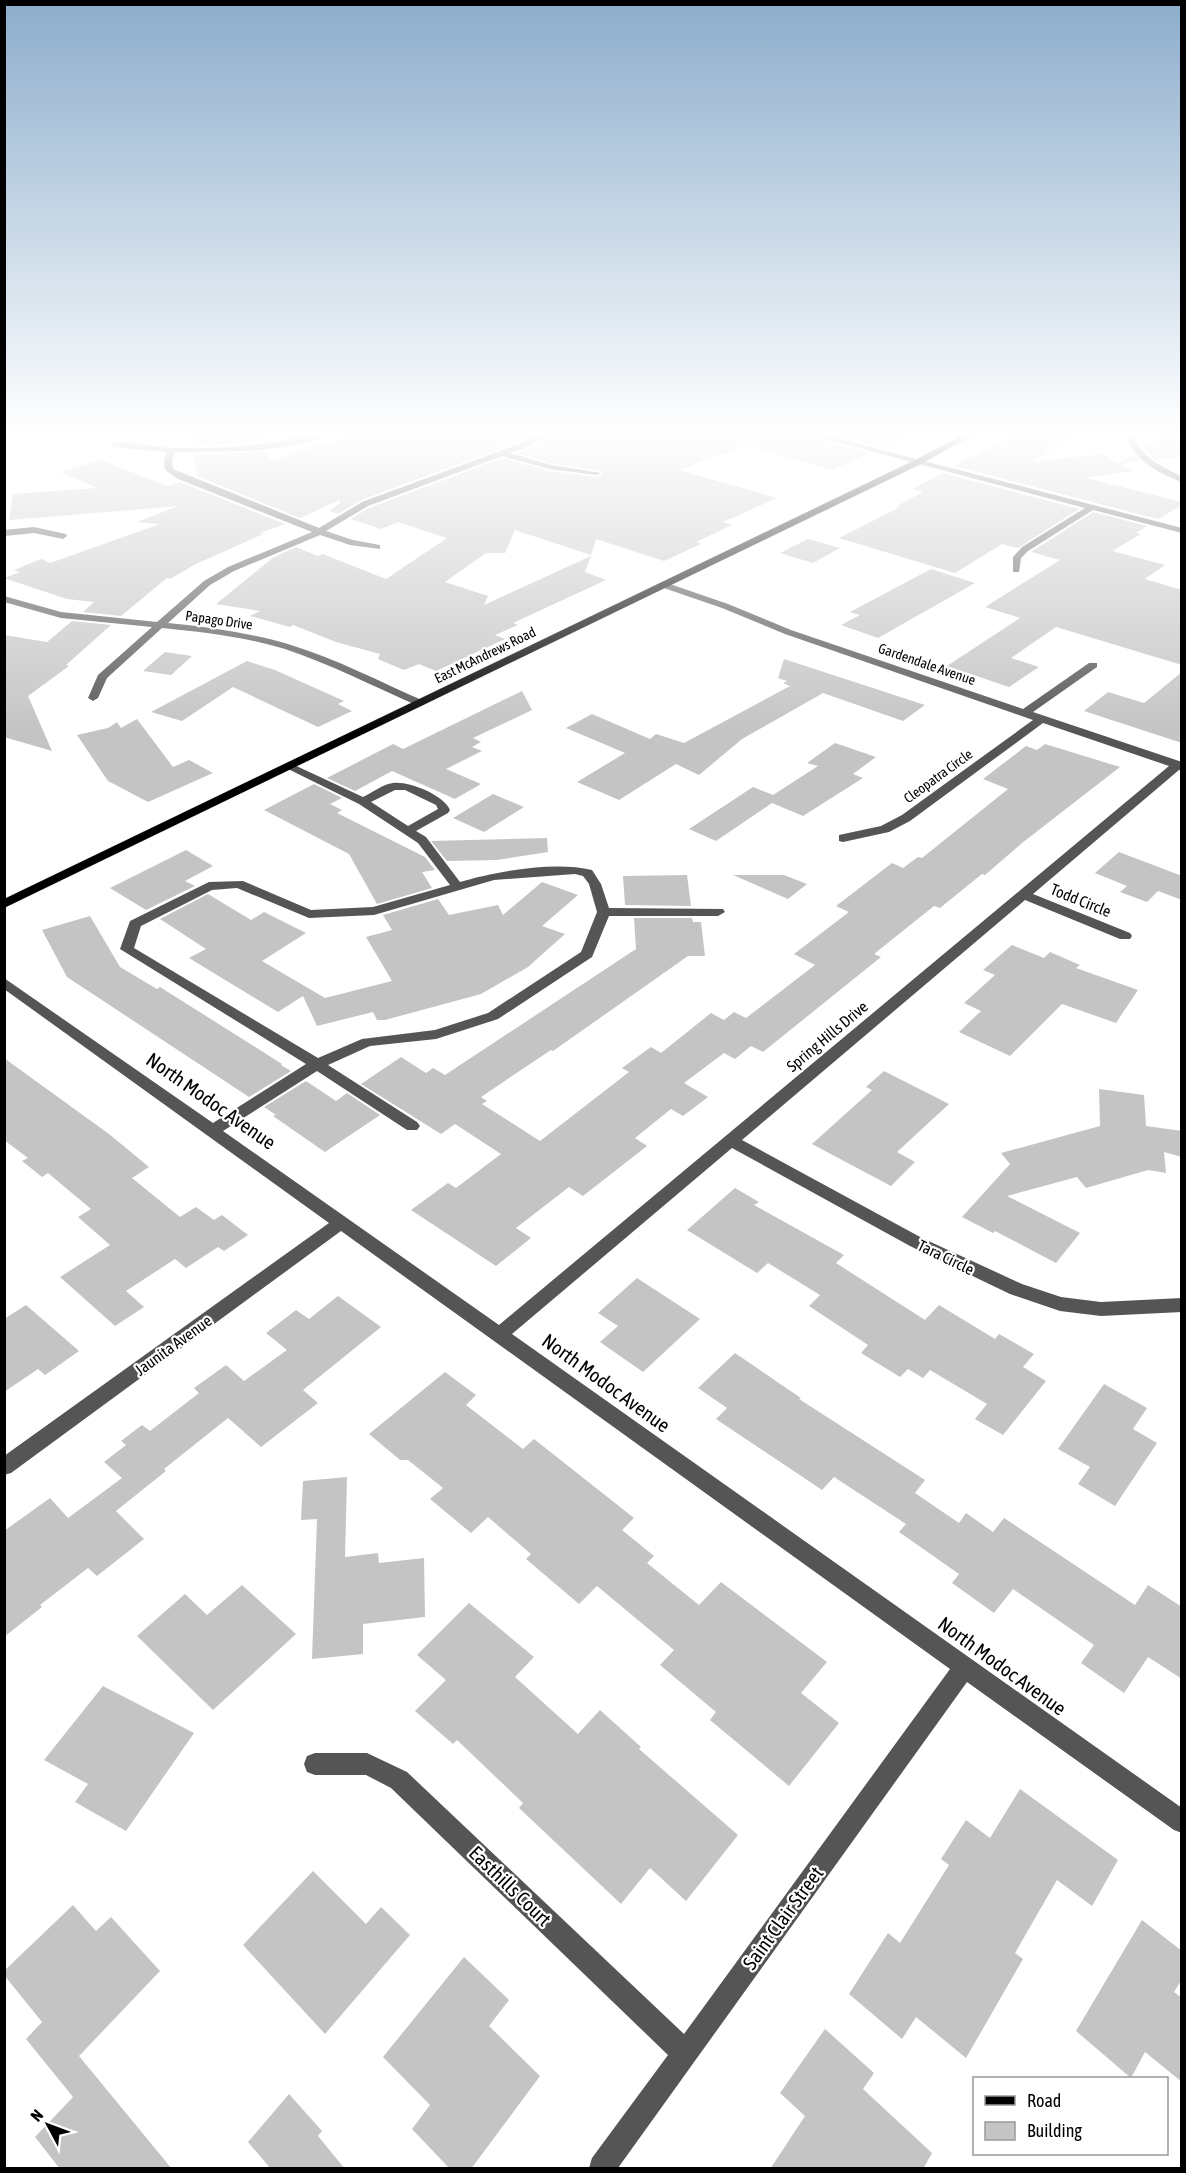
<svg xmlns="http://www.w3.org/2000/svg" width="1186" height="2173" font-family="'Asap Condensed',sans-serif">
<style>
.building{fill:#c4c4c4}
.lines{fill:none;stroke-linecap:round;stroke-linejoin:round}
.major-casing{stroke:#dbdbdb;stroke-width:1}
.minor{fill:#555;fill-rule:evenodd}
.major{fill:#000;fill-rule:evenodd}
.labels{text-anchor:middle;stroke-width:4.5;stroke-linejoin:round;paint-order:stroke}
.far-street-label{font-size:14px;fill:#000;stroke:#fff}
.street-label{font-size:16px;fill:#000;stroke:#fff}
.near-street-label{font-size:20px;fill:#000;stroke:#fff}
</style>
<rect width="100%" height="100%" fill="#fff"/>
<path class="building" d="M 187,430 L 259,430 L 263,441 L 191,446 Z
M 367,430 L 542,430 L 523,440 L 361,500 L 338,514 L 330,511 L 340,503 L 339,500 L 300,518 L 197,476 L 193,454 L 267,451 L 270,461 Z
M 559,430 L 789,430 L 869,453 L 832,470 L 747,445 L 679,470 L 777,498 L 723,522 L 732,525 L 696,542 L 701,544 L 664,561 L 596,539 L 591,555 L 515,530 L 505,553 L 486,553 L 445,582 L 488,596 L 484,605 L 591,556 L 585,572 L 606,580 L 513,623 L 518,625 L 495,635 L 505,639 L 436,671 L 419,664 L 404,670 L 378,659 L 380,654 L 336,642 L 293,625 L 290,627 L 250,616 L 260,611 L 216,604 L 274,557 L 296,547 L 318,556 L 323,554 L 386,579 L 447,538 L 398,522 L 381,529 L 351,519 L 369,508 L 502,458 L 550,471 L 597,477 L 602,475 L 601,471 L 551,463 L 517,453 L 531,448 Z
M 815,430 L 919,430 L 881,447 Z
M 1023,430 L 1084,430 L 1031,462 L 1102,454 L 1118,463 L 1134,454 L 1141,461 L 1120,464 L 1133,471 L 1086,478 L 1182,502 L 1182,505 L 1158,519 L 954,466 Z
M 1173,430 L 1182,430 L 1182,456 L 1156,460 L 1143,448 Z
M 101,460 L 167,486 L 180,482 L 285,524 L 260,533 L 263,534 L 196,564 L 170,579 L 167,578 L 121,616 L 83,612 L 94,602 L 67,599 L 4,578 L 20,572 L 14,570 L 41,559 L 50,563 L 160,524 L 137,522 L 178,506 L 9,520 L 13,494 L 98,488 L 60,472 Z
M 943,473 L 1079,509 L 1018,548 L 1002,544 L 955,573 L 839,538 L 900,507 L 897,506 L 923,492 L 912,489 Z
M 1093,512 L 1147,526 L 1136,533 L 1141,534 L 1112,551 L 1165,565 L 1145,579 L 1182,590 L 1182,665 L 1056,627 L 1011,658 L 1039,667 L 1009,687 L 947,666 L 1020,618 L 985,607 L 1060,560 L 1031,552 Z
M 808,539 L 840,548 L 813,563 L 780,553 Z
M 931,569 L 975,583 L 878,638 L 841,625 L 860,615 L 850,612 Z
M 72,621 L 111,625 L 66,665 L 69,666 L 28,696 L 52,751 L 4,737 L 4,635 L 47,642 Z
M 165,652 L 192,656 L 171,675 L 143,671 Z
M 784,659 L 925,705 L 903,721 L 823,693 L 742,739 L 699,775 L 676,764 L 619,800 L 577,782 L 625,753 L 566,728 L 592,714 L 650,739 L 656,734 L 684,743 L 790,686 L 783,683 L 787,681 L 778,678 Z
M 247,661 L 275,670 L 344,701 L 338,704 L 352,711 L 318,727 L 233,687 L 182,721 L 151,712 Z
M 1182,672 L 1182,743 L 1084,711 L 1108,692 L 1144,703 Z
M 522,691 L 532,710 L 473,738 L 481,742 L 472,747 L 482,751 L 446,769 L 481,784 L 455,799 L 392,771 L 355,791 L 327,778 L 393,744 L 403,749 Z
M 137,719 L 173,767 L 189,760 L 213,773 L 148,802 L 108,781 L 77,735 L 108,728 L 117,722 L 121,728 Z
M 835,743 L 876,757 L 853,774 L 863,778 L 803,816 L 772,803 L 716,841 L 689,829 L 753,787 L 773,795 L 818,766 L 807,763 Z
M 1045,744 L 1120,767 L 1022,843 L 985,875 L 982,874 L 940,908 L 934,906 L 874,954 L 881,957 L 763,1052 L 751,1046 L 735,1059 L 724,1053 L 684,1083 L 708,1097 L 683,1116 L 671,1109 L 635,1138 L 647,1146 L 583,1196 L 569,1187 L 516,1228 L 531,1238 L 496,1266 L 411,1210 L 448,1183 L 456,1188 L 501,1154 L 455,1124 L 441,1134 L 361,1084 L 401,1057 L 426,1073 L 433,1068 L 445,1075 L 636,949 L 634,918 L 692,918 L 693,922 L 701,922 L 705,956 L 688,956 L 553,1051 L 551,1050 L 481,1097 L 487,1101 L 482,1104 L 540,1141 L 629,1072 L 622,1068 L 651,1047 L 661,1053 L 711,1013 L 724,1020 L 734,1012 L 746,1018 L 815,965 L 794,954 L 849,912 L 836,906 L 892,863 L 903,868 L 918,857 L 922,858 L 1008,789 L 983,779 L 1026,746 L 1037,750 Z
M 314,784 L 342,798 L 330,804 L 342,810 L 337,813 L 425,857 L 435,870 L 422,872 L 432,888 L 377,904 L 349,854 L 264,810 Z
M 493,794 L 524,807 L 484,832 L 453,818 Z
M 547,838 L 548,852 L 497,860 L 447,861 L 431,841 Z
M 186,850 L 213,866 L 185,881 L 195,886 L 146,910 L 110,888 Z
M 1119,852 L 1182,876 L 1182,900 L 1158,891 L 1147,902 L 1120,892 L 1127,886 L 1095,873 Z
M 687,875 L 691,906 L 625,905 L 623,876 Z
M 733,875 L 784,875 L 807,884 L 788,899 Z
M 542,882 L 578,895 L 542,926 L 565,934 L 528,967 L 481,994 L 385,1020 L 377,1020 L 373,1012 L 317,1026 L 303,996 L 278,1012 L 189,958 L 206,949 L 160,919 L 208,894 L 251,920 L 264,912 L 306,933 L 262,961 L 325,998 L 392,981 L 366,937 L 392,930 L 383,915 L 438,899 L 449,915 L 498,905 L 503,915 Z
M 90,916 L 120,967 L 157,989 L 160,987 L 282,1064 L 281,1065 L 291,1071 L 249,1097 L 67,977 L 42,930 Z
M 1012,945 L 1044,958 L 1050,952 L 1080,965 L 1076,968 L 1138,990 L 1116,1023 L 1062,1004 L 1010,1056 L 959,1032 L 981,1011 L 964,1003 L 995,975 L 983,970 Z
M 4,1058 L 109,1134 L 149,1167 L 132,1178 L 180,1217 L 196,1207 L 214,1220 L 222,1215 L 248,1235 L 224,1251 L 218,1247 L 186,1268 L 175,1259 L 126,1291 L 144,1307 L 115,1326 L 60,1277 L 110,1245 L 78,1217 L 91,1209 L 48,1173 L 42,1177 L 22,1161 L 28,1158 L 4,1140 Z
M 884,1071 L 949,1104 L 897,1152 L 915,1162 L 891,1186 L 812,1144 L 872,1090 L 866,1087 Z
M 306,1081 L 336,1101 L 347,1093 L 380,1115 L 325,1152 L 273,1116 L 276,1115 L 264,1107 Z
M 1099,1089 L 1144,1095 L 1146,1126 L 1182,1131 L 1182,1157 L 1164,1152 L 1166,1173 L 1148,1170 L 1086,1188 L 1077,1177 L 1007,1196 L 1080,1233 L 1056,1263 L 995,1231 L 993,1233 L 962,1217 L 1010,1164 L 1001,1153 L 1100,1126 Z
M 735,1188 L 759,1202 L 754,1205 L 844,1255 L 836,1263 L 925,1320 L 939,1305 L 995,1339 L 999,1334 L 1034,1354 L 1023,1367 L 1046,1381 L 1003,1435 L 975,1419 L 987,1404 L 930,1370 L 923,1378 L 908,1369 L 900,1377 L 861,1353 L 868,1345 L 809,1306 L 820,1295 L 768,1263 L 757,1273 L 687,1230 Z
M 637,1278 L 700,1319 L 643,1372 L 600,1342 L 618,1326 L 598,1313 Z
M 338,1296 L 381,1327 L 303,1390 L 318,1403 L 261,1447 L 228,1418 L 164,1469 L 166,1471 L 116,1511 L 144,1539 L 97,1576 L 88,1568 L 40,1605 L 42,1607 L 4,1637 L 4,1531 L 50,1498 L 68,1518 L 122,1478 L 104,1462 L 126,1445 L 121,1441 L 142,1425 L 150,1431 L 199,1393 L 194,1388 L 226,1365 L 244,1381 L 287,1350 L 266,1333 L 296,1310 L 309,1319 Z
M 26,1305 L 79,1351 L 45,1375 L 38,1369 L 4,1392 L 4,1319 Z
M 735,1353 L 801,1398 L 799,1399 L 925,1480 L 915,1493 L 959,1523 L 966,1513 L 993,1532 L 1004,1518 L 1135,1605 L 1148,1585 L 1182,1607 L 1182,1679 L 1148,1657 L 1124,1693 L 1081,1663 L 1094,1645 L 1013,1589 L 994,1613 L 952,1583 L 959,1574 L 899,1532 L 906,1524 L 834,1477 L 822,1490 L 716,1419 L 727,1408 L 698,1388 Z
M 445,1372 L 476,1395 L 466,1405 L 523,1449 L 534,1439 L 634,1518 L 622,1530 L 654,1556 L 647,1563 L 699,1605 L 721,1582 L 827,1662 L 801,1693 L 839,1723 L 789,1786 L 710,1720 L 716,1712 L 660,1665 L 674,1650 L 597,1586 L 579,1604 L 526,1559 L 531,1554 L 488,1517 L 471,1533 L 430,1499 L 443,1488 L 408,1460 L 400,1460 L 369,1434 Z
M 1104,1384 L 1147,1408 L 1133,1429 L 1157,1443 L 1115,1506 L 1078,1484 L 1090,1467 L 1058,1449 Z
M 347,1477 L 345,1557 L 378,1553 L 379,1563 L 424,1558 L 425,1617 L 363,1624 L 363,1654 L 312,1659 L 317,1519 L 301,1520 L 303,1481 Z
M 242,1585 L 296,1634 L 213,1710 L 137,1636 L 185,1594 L 207,1615 Z
M 469,1603 L 534,1657 L 515,1677 L 578,1734 L 600,1710 L 641,1747 L 639,1749 L 738,1835 L 686,1901 L 650,1868 L 621,1904 L 519,1808 L 523,1803 L 457,1740 L 453,1744 L 415,1711 L 446,1680 L 417,1655 Z
M 103,1686 L 194,1733 L 126,1831 L 75,1802 L 88,1784 L 44,1760 Z
M 1020,1789 L 1118,1860 L 1092,1906 L 1057,1880 L 1015,1953 L 1023,1959 L 966,2058 L 916,2017 L 902,2039 L 849,1994 L 888,1933 L 900,1943 L 949,1865 L 941,1859 L 966,1820 L 990,1838 Z
M 313,1871 L 366,1924 L 381,1907 L 410,1935 L 325,2034 L 243,1945 Z
M 73,1905 L 96,1931 L 111,1917 L 160,1971 L 79,2056 L 172,2169 L 60,2169 L 35,2137 L 73,2097 L 26,2039 L 42,2022 L 4,1975 L 4,1971 Z
M 1142,1920 L 1182,1951 L 1182,1979 L 1174,1992 L 1182,1998 L 1182,2082 L 1145,2052 L 1131,2078 L 1076,2031 Z
M 464,1957 L 509,2000 L 489,2026 L 540,2076 L 471,2169 L 450,2169 L 412,2129 L 430,2105 L 383,2057 Z
M 825,2029 L 874,2073 L 863,2089 L 932,2153 L 923,2169 L 770,2169 L 805,2116 L 780,2093 Z
M 289,2094 L 322,2131 L 318,2136 L 345,2169 L 271,2169 L 248,2142 Z"/>
<g class="lines">
<g class="major-casing">
<path id="major" d="M 972,430 L 982,430 L 921,464 L 4,908 L 4,899 L 915,460 Z"/>
</g>
<path class="minor" d="M 325,430 L 337,430 C 294,455 223,451 175,452 L 172,461 L 173,469 L 319,528 L 362,502 L 524,442 L 547,430 L 557,430 L 530,446 L 510,453 L 551,465 L 601,473 L 597,475 L 550,469 L 502,456 L 368,506 L 326,531 L 353,540 L 380,545 L 380,549 L 350,545 L 320,535 L 234,571 L 210,585 L 168,623 C 209,627 251,633 291,645 C 337,659 380,682 424,701 L 424,705 L 416,705 C 373,686 330,664 285,649 C 245,637 203,632 162,628 L 107,678 L 98,698 L 93,701 L 88,698 L 98,675 L 152,627 L 61,618 L 4,602 L 4,596 L 61,612 L 157,622 L 204,581 L 228,567 L 312,532 L 178,479 L 165,470 L 164,461 L 167,452 L 114,447 L 110,445 L 111,443 C 131,441 152,447 172,448 C 224,449 275,446 325,430 Z
M 791,430 L 805,430 L 1182,528 L 1182,533 L 1093,510 L 1028,551 L 1021,558 L 1019,572 L 1013,572 L 1013,557 L 1022,547 L 1085,508 Z
M 1134,430 L 1142,430 L 1136,441 C 1145,460 1164,467 1182,477 L 1182,482 C 1160,474 1138,462 1128,441 Z
M 34,527 L 66,534 L 67,536 L 63,539 L 34,533 L 4,536 L 4,530 Z
M 661,583 L 667,583 L 728,604 L 791,630 L 1023,709 L 1089,663 L 1097,663 L 1097,667 L 1033,712 L 1182,762 L 1182,770 L 1179,770 L 1033,894 L 1130,933 L 1132,936 L 1130,939 L 1120,939 L 1025,900 L 742,1140 L 922,1238 L 1022,1284 L 1061,1297 L 1101,1302 L 1182,1298 L 1182,1312 L 1101,1316 L 1060,1311 L 1010,1294 L 910,1246 L 732,1148 L 512,1334 L 1182,1808 L 1182,1833 L 1174,1830 L 967,1682 L 618,2168 L 589,2168 L 592,2158 L 668,2055 L 391,1788 L 366,1775 L 315,1775 L 307,1772 L 304,1764 L 307,1756 L 315,1753 L 367,1753 L 407,1772 L 684,2034 L 950,1669 L 341,1231 L 11,1473 L 4,1475 L 4,1456 L 329,1223 L 4,989 L 4,978 L 213,1123 L 306,1064 L 120,949 L 130,921 L 209,882 L 243,881 L 311,910 L 373,907 L 450,885 L 418,843 L 359,804 L 286,768 L 284,766 L 290,763 L 363,797 C 372,793 383,784 393,783 C 409,781 444,795 450,810 L 448,813 L 416,831 L 426,837 L 460,882 C 497,871 555,861 592,870 L 601,884 L 609,908 L 723,909 L 725,912 L 718,916 L 609,916 L 592,957 L 498,1019 L 436,1039 L 370,1046 L 328,1065 L 417,1122 L 420,1126 L 417,1130 L 407,1130 L 317,1071 L 223,1131 L 499,1325 L 1169,766 L 1043,723 L 910,821 L 889,832 L 843,842 L 839,841 L 839,835 L 881,826 L 902,815 L 1033,720 L 785,634 L 722,608 L 661,587 ZM 395,790 L 405,790 L 436,805 L 438,809 L 408,826 L 371,802 ZM 575,874 L 583,876 L 589,884 L 597,912 L 581,952 L 488,1013 L 435,1030 L 362,1039 L 318,1058 L 134,948 L 141,926 L 212,890 L 237,888 L 309,918 L 374,915 L 494,880 Z"/>
<use href="#major" class="major"/>
</g>
<linearGradient id="sky" x2="0" y2="1"><stop stop-color="#8cadcc"/><stop offset="0.59" stop-color="#fff"/><stop offset="1" stop-color="#fff" stop-opacity="0"/></linearGradient>
<rect width="1186" height="734" fill="url(#sky)"/>
<g class="labels">
<g class="far-street-label">
<text transform="translate(219 620) rotate(8)" y="5">Papago Drive</text>
<text transform="translate(485 655) rotate(-26)" y="5">East McAndrews Road</text>
<text transform="translate(927 664) rotate(19)" y="5">Gardendale Avenue</text>
<text transform="translate(938 776) rotate(-36)" y="5">Cleopatra Circle</text>
</g>
<g class="street-label">
<text transform="translate(1081 900) rotate(22)" y="6">Todd Circle</text>
<text transform="translate(827 1036) rotate(-40)" y="6">Spring Hills Drive</text>
<text transform="translate(946 1257) rotate(26)" y="6">Tara Circle</text>
<text transform="translate(173 1345) rotate(-36)" y="6">Jaunita Avenue</text>
</g>
<g class="near-street-label">
<text transform="translate(211 1101) rotate(35)" y="7">North Modoc Avenue</text>
<text transform="translate(606 1383) rotate(36)" y="7">North Modoc Avenue</text>
<text transform="translate(1002 1666) rotate(36)" y="7">North Modoc Avenue</text>
<text transform="translate(510 1886) rotate(44)" y="7">Easthills Court</text>
<text transform="translate(783 1918) rotate(-54)" y="7">Saint Clair Street</text>
</g>
</g>
<rect width="1186" height="2173" fill="none" stroke="#000000" stroke-width="12"/>
<rect x="973" y="2077" width="195" height="78" fill="#ffffff" stroke="#999999" stroke-width="1.5"/>
<rect x="985" y="2096" width="30" height="9" fill="#000000" stroke="#999999" stroke-width="1.5"/>
<text x="1027" y="2107" font-size="18" fill="#000000">Road</text>
<rect x="985" y="2122" width="30" height="18" fill="#c4c4c4" stroke="#999999" stroke-width="1.5"/>
<text x="1027" y="2137" font-size="18" fill="#000000">Building</text>
<g transform="translate(48 2125) rotate(311)" stroke="#ffffff" stroke-width="4.5" paint-order="stroke">
<path d="M0-4.5L10 22L0 15L-10 22Z" fill="#000000"/>
<text y="-9" font-size="16" font-weight="bold" text-anchor="middle" fill="#000000">N</text>
</g>
</svg>
